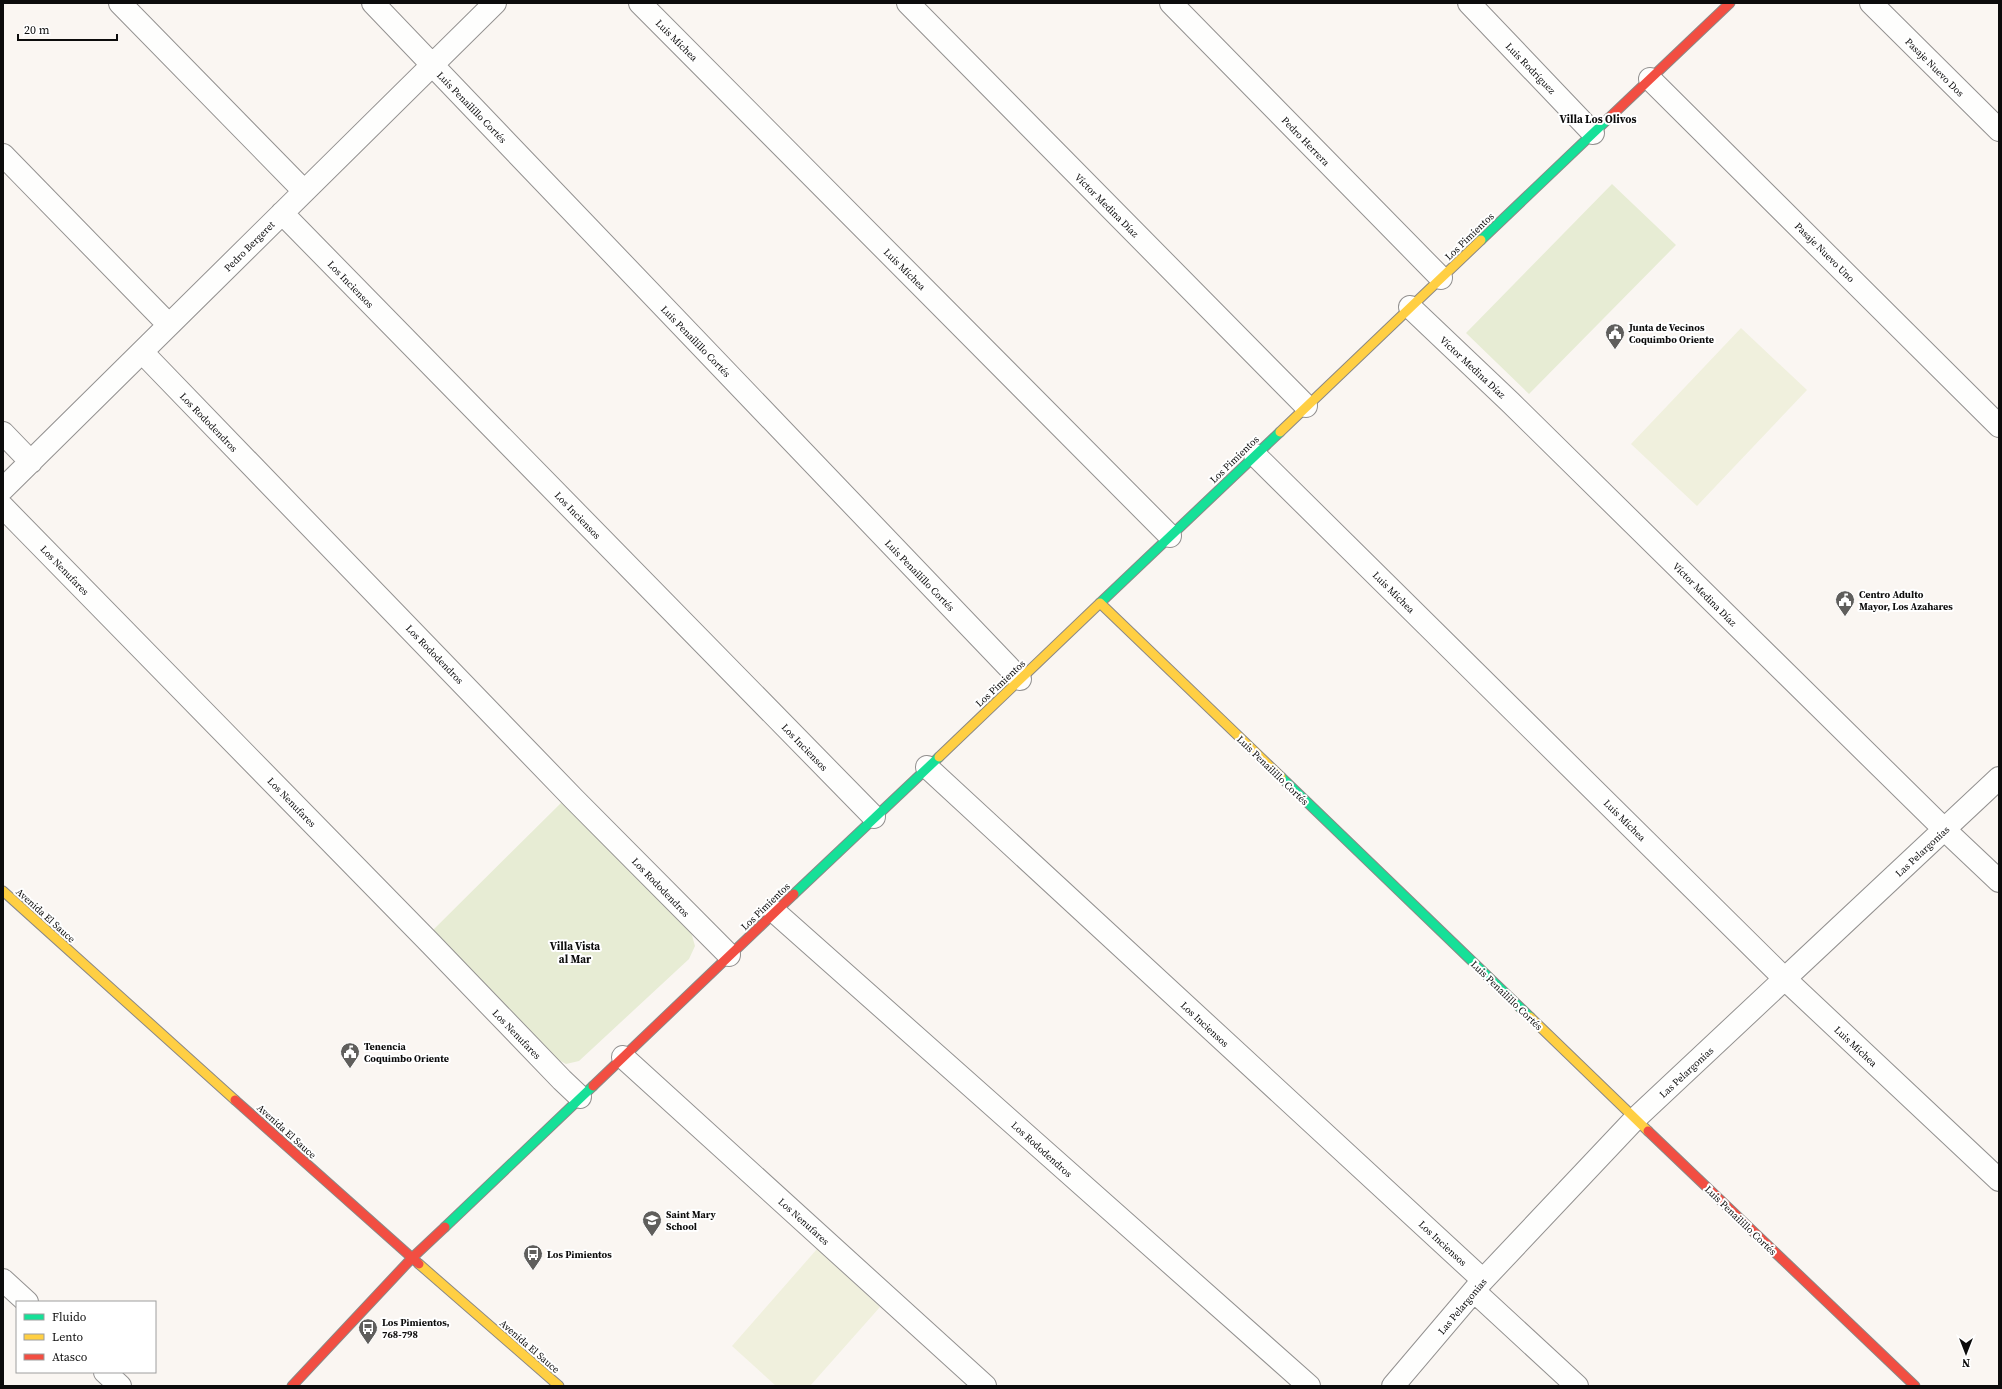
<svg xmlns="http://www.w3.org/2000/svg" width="2002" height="1389" font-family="'Source Serif 4',serif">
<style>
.green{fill:#e7ecd4}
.pitch{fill:#f0f0dd}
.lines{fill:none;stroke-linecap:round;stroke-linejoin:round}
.street-casing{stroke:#939190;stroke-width:24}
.fast-casing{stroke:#8a8886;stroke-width:11}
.slow-casing{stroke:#8a8886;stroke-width:11}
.jam-casing{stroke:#8a8886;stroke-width:11}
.street{stroke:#fefefd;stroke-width:22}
.fast{stroke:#16e098;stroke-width:9}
.slow{stroke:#ffcf43;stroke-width:9}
.jam{stroke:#f24e42;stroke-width:9}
.labels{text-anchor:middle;stroke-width:4;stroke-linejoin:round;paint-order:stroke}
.street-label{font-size:10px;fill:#0c0c0c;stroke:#fff}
.poi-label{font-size:10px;font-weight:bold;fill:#0c0c0c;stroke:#fff;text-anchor:start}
.neighbourhood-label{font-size:11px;font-weight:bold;fill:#0c0c0c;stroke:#fff}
</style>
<rect width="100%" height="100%" fill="#faf6f2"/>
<path class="green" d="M 1612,184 L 1676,245 L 1529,394 L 1466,333 Z
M 562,802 L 691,932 L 695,946 L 689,959 L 579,1061 L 566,1064 L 553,1057 L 430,933 Z"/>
<path class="pitch" d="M 1741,328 L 1807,390 L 1697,506 L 1631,444 Z
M 817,1249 L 880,1307 L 810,1386 L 776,1386 L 732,1346 Z"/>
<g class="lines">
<g class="street-casing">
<path id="street" d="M 120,3 L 304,191
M 373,3 L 1020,679
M 640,3 L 1170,536
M 908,3 L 1306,406
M 1171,3 L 1441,278
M 1469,3 L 1593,133
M 1871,3 L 1999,130
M 1650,79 L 1999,426
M 3,155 L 169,325
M 282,213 L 874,817
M 1410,307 L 1510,402 L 1945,830 L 1999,881
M 142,352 L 574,799 L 729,955
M 3,433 L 31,462
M 1255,455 L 1785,979 L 1999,1180
M 3,489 L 495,3
M 3,507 L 431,944 L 562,1080 L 580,1097
M 927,767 L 1483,1280
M 775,912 L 1309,1386
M 623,1057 L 985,1386
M 3,1280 L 27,1302
M 1474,1291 L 1577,1386
M 105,1372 L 120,1386
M 1393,1386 L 1483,1280 L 1635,1119 L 1999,778"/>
</g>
<g class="fast-casing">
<path id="fast" d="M 1481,240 L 1609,118
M 1100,603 L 1280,432
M 1281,777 L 1530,1017
M 794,894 L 939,757
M 445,1227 L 593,1086"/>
</g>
<g class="slow-casing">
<path id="slow" d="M 1280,432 L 1481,240
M 1100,603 L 1281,777
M 939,757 L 1100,603
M 3,891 L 235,1100
M 1530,1017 L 1648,1131
M 419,1264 L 559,1386"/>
</g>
<g class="jam-casing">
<path id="jam" d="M 1609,118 L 1730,3
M 593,1086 L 794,894
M 235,1100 L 419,1264
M 1648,1131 L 1915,1386
M 292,1386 L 412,1258 L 445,1227"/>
</g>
<use href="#street" class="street"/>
<use href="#fast" class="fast"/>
<use href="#slow" class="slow"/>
<use href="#jam" class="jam"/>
</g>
<defs>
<g id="civic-pin" transform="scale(1)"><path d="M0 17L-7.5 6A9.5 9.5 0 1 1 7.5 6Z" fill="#5f5e5c" stroke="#fff"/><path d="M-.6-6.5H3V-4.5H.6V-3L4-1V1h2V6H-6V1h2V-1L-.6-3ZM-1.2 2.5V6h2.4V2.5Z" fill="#fff"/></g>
<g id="school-pin" transform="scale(1)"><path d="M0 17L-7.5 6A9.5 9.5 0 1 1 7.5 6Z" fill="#5f5e5c" stroke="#fff"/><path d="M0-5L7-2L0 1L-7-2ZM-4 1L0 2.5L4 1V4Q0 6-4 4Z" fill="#fff"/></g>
<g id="bus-pin" transform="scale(1)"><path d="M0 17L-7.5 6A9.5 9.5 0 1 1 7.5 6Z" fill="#5f5e5c" stroke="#fff"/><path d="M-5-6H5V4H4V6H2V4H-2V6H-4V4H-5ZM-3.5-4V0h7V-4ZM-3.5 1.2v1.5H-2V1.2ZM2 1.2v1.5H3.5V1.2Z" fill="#fff"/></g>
</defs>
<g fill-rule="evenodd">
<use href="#civic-pin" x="1615" y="333"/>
<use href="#civic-pin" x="1845" y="600"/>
<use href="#civic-pin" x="350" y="1052"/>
<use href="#school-pin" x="652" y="1220"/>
<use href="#bus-pin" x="533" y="1254"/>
<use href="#bus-pin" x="368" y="1328"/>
</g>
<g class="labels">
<g class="street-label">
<text transform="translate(677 40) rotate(45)" y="4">Luis Michea</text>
<text transform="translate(1935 67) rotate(45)" y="4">Pasaje Nuevo Dos</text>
<text transform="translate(1531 68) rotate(46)" y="4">Luis Rodríguez</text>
<text transform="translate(472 107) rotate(46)" y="4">Luis Penailillo Cortés</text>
<text transform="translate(1306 141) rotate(46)" y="4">Pedro Herrera</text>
<text transform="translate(1107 205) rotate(45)" y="4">Víctor Medina Díaz</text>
<text transform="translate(1469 236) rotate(-44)" y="4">Los Pimientos</text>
<text transform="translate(249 246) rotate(-45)" y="4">Pedro Bergeret</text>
<text transform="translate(1825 252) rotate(45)" y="4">Pasaje Nuevo Uno</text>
<text transform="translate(905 269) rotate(45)" y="4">Luis Michea</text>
<text transform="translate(351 284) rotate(46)" y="4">Los Inciensos</text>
<text transform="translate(696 341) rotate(46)" y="4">Luis Penailillo Cortés</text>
<text transform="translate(1473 367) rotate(43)" y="4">Víctor Medina Díaz</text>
<text transform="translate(209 422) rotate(46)" y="4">Los Rododendros</text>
<text transform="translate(1234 459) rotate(-44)" y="4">Los Pimientos</text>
<text transform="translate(578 515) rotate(46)" y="4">Los Inciensos</text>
<text transform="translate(65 570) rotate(46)" y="4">Los Nenufares</text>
<text transform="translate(920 575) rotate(46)" y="4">Luis Penailillo Cortés</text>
<text transform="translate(1394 592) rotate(45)" y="4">Luis Michea</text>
<text transform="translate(1705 594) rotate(45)" y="4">Víctor Medina Díaz</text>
<text transform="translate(435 654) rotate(46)" y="4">Los Rododendros</text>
<text transform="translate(1000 683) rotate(-43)" y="4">Los Pimientos</text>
<text transform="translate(805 747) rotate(46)" y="4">Los Inciensos</text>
<text transform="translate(1273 770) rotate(44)" y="4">Luis Penailillo Cortés</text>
<text transform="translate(292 802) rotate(46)" y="4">Los Nenufares</text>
<text transform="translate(1625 820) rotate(45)" y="4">Luis Michea</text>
<text transform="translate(1922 851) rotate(-43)" y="4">Las Pelargonias</text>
<text transform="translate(661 887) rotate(46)" y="4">Los Rododendros</text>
<text transform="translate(765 906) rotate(-44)" y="4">Los Pimientos</text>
<text transform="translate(46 915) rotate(42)" y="4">Avenida El Sauce</text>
<text transform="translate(1507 995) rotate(44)" y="4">Luis Penailillo Cortés</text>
<text transform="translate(1205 1024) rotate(43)" y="4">Los Inciensos</text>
<text transform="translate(517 1034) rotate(46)" y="4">Los Nenufares</text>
<text transform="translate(1856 1046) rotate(43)" y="4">Luis Michea</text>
<text transform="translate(1686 1072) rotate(-43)" y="4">Las Pelargonias</text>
<text transform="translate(287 1131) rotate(42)" y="4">Avenida El Sauce</text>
<text transform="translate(1042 1149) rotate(42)" y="4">Los Rododendros</text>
<text transform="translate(1741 1220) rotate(44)" y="4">Luis Penailillo Cortés</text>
<text transform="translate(804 1221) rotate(42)" y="4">Los Nenufares</text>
<text transform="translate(1443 1243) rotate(43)" y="4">Los Inciensos</text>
<text transform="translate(1462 1306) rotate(-50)" y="4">Las Pelargonias</text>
<text transform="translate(530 1346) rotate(41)" y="4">Avenida El Sauce</text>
</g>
<g class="poi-label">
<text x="1629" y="331">Junta de Vecinos<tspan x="1629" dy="12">Coquimbo Oriente</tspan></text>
<text x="1859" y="598">Centro Adulto<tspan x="1859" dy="12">Mayor, Los Azahares</tspan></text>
<text x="364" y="1050">Tenencia<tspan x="364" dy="12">Coquimbo Oriente</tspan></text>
<text x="666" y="1218">Saint Mary<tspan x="666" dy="12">School</tspan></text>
<text x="547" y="1258">Los Pimientos</text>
<text x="382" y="1326">Los Pimientos,<tspan x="382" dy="12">768-798</tspan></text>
</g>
<g class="neighbourhood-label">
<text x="1598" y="123">Villa Los Olivos</text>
<text x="575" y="950">Villa Vista<tspan x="575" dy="13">al Mar</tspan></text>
</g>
</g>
<rect width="2002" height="1389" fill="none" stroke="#0c0c0c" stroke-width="8"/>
<rect x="16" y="1301" width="140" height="72" fill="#ffffff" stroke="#9e9e9e"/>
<rect x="24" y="1314" width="20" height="6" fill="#16e098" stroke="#9e9e9e"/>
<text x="52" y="1321" font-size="12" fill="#0c0c0c">Fluido</text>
<rect x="24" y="1334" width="20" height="6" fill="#ffcf43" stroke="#9e9e9e"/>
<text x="52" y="1341" font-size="12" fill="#0c0c0c">Lento</text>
<rect x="24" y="1354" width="20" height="6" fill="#f24e42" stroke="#9e9e9e"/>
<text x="52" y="1361" font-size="12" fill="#0c0c0c">Atasco</text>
<g transform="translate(1966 1353) rotate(180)" stroke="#ffffff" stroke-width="3" paint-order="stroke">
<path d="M0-3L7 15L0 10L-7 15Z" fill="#0c0c0c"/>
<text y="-6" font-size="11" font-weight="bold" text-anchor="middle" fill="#0c0c0c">N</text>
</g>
<path d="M18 34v6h99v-6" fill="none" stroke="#0c0c0c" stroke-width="2"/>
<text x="24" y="34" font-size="12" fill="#0c0c0c" stroke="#ffffff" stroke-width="3" paint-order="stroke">20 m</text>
</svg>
